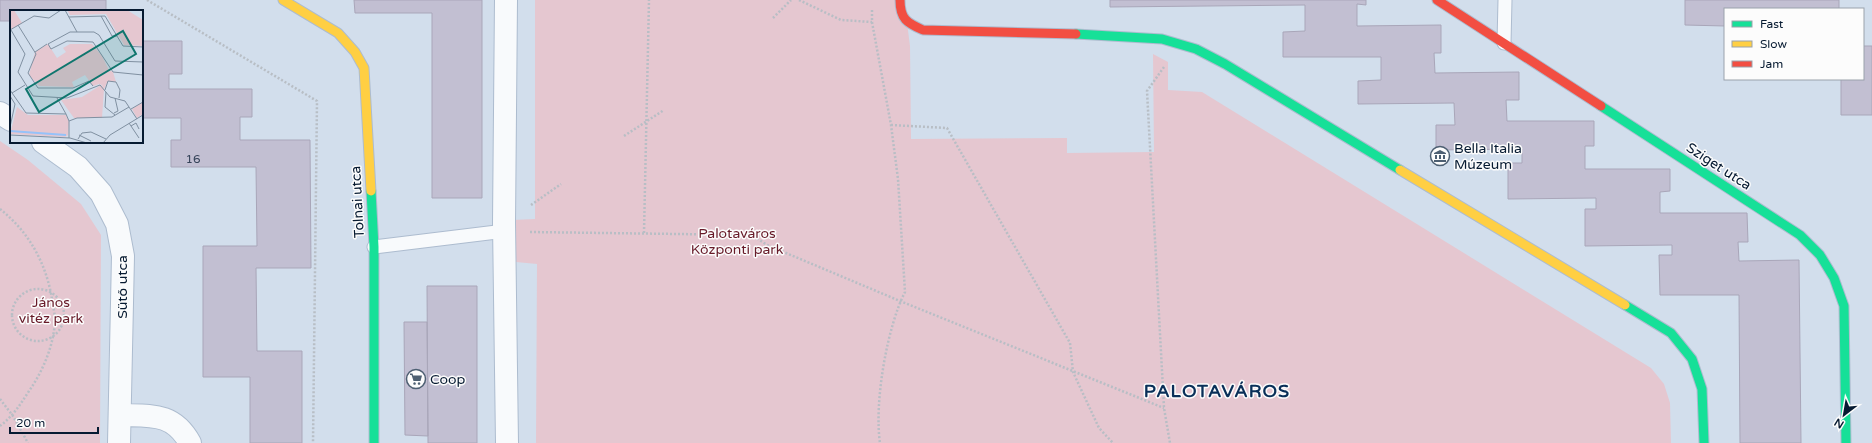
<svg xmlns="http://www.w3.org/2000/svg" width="1872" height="443" font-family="'Varela Round',sans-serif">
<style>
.green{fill:#e5c7d0}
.building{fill:#c2bfd2;stroke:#a9a6b9}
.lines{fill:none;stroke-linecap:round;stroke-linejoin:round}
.lane-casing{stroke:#adbccf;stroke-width:15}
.street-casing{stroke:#adbccf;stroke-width:24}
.fast-casing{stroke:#adbccf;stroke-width:11}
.slow-casing{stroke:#adbccf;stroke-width:11}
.jam-casing{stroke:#adbccf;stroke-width:11}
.path{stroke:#b8bec5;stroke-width:2.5;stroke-dasharray:2 2;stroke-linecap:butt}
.lane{stroke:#f8fafc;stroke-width:13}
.street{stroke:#f8fafc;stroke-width:22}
.fast{stroke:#16e098;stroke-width:9}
.slow{stroke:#ffcf43;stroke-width:9}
.jam{stroke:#f24e42;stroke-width:9}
.labels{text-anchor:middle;stroke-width:3;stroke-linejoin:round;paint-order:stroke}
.number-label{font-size:12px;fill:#354359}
.poi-label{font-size:14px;fill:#061a31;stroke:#fcfcfc;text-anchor:start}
.street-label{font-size:14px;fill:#061a31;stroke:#fcfcfc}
.park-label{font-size:14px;fill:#671a28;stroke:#fcfcfc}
.district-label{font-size:18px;font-weight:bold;letter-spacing:1px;fill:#092f58;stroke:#fcfcfc}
.inset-river{fill:none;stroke:#95c2f9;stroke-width:2}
.inset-road{fill:none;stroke:#8090a1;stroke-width:1}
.view{fill:#0f766e;fill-opacity:0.15;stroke:#0f766e;stroke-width:2}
.inset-edge{fill:none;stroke:#061a31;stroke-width:2}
</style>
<rect width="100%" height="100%" fill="#d2deec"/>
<path class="green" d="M 535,0 L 900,0 L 907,23 L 910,46 L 911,139 L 1067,138 L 1067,153 L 1154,152 L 1153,54 L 1168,62 L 1168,90 L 1202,92 L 1651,368 L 1664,384 L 1670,403 L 1671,443 L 536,443 L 537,264 L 506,261 L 512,220 L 535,219 Z
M 0,141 L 28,160 L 81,204 L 101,235 L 100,443 L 0,443 Z"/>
<path class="building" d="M 0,0 L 106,0 L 106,11 L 11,11 L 11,21 L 0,21 Z
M 354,0 L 482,0 L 482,198 L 432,198 L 432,13 L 355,13 Z
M 1110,0 L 1366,0 L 1366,5 L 1357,4 L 1357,26 L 1441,25 L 1441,53 L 1434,53 L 1435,73 L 1519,72 L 1519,100 L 1506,100 L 1507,121 L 1594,121 L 1594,146 L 1585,146 L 1585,169 L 1670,169 L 1670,191 L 1660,192 L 1660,213 L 1747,213 L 1748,242 L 1738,242 L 1739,261 L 1799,260 L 1801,443 L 1740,443 L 1739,295 L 1660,295 L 1659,255 L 1672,255 L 1672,245 L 1585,246 L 1585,209 L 1596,209 L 1596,198 L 1508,199 L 1508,163 L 1522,163 L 1522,149 L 1436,150 L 1436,125 L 1455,125 L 1454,103 L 1358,104 L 1358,81 L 1381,80 L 1381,57 L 1283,57 L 1283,32 L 1305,31 L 1305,5 L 1110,7 Z
M 1685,0 L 1839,0 L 1839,9 L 1725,9 L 1725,26 L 1685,25 Z
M 142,41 L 182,41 L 182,74 L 169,74 L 169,89 L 252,89 L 252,117 L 240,117 L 240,140 L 310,140 L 311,268 L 256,268 L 257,351 L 302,351 L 302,443 L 250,443 L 250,377 L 203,377 L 203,246 L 257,246 L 256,167 L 171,167 L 171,140 L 181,140 L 181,118 L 142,118 Z
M 1863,46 L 1872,46 L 1872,115 L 1841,115 L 1841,79 L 1863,79 Z
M 427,286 L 477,286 L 477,443 L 428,443 Z
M 404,322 L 427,322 L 428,436 L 405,435 Z"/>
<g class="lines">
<g class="lane-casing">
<path id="lane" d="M 1504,43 L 1505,0
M 374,247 L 505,231"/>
</g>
<g class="street-casing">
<path id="street" d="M 506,0 L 504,223 L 507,443
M 0,113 L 11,120
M 43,142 L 78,167 L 101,193 L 117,224 L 123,256 L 119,443
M 120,415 C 151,416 173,412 190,443"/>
</g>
<g class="fast-casing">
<path id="fast" d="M 1076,34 L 1162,39 L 1196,49 L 1225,64 L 1400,170
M 1601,106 L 1800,235 L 1820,255 L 1834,278 L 1844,306 L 1846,443
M 371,191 L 374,247 L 374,443
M 1625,305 L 1671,333 L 1692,359 L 1702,389 L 1704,443"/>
</g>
<g class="slow-casing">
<path id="slow" d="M 283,0 L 338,33 L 355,52 L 364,68 L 371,191
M 1400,170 L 1625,305"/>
</g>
<g class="jam-casing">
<path id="jam" d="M 900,0 C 900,19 907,23 923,30 L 1076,34
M 1437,0 L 1601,106"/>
</g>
<path class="path" d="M 147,0 L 317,101 L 313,443
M 799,0 L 841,20 L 872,22
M 872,10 L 872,22 L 891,125 L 898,179 L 905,292 C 887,327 874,403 880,443
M 773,18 L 791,0
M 1164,67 L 1147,91 L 1164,408 L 1170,443
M 891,125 L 947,128 L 1070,343 L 1073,372 L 1099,428 L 1113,443
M 624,136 L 664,110
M 531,205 L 561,184
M 0,209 C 29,232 46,263 52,299 C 53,306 55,314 55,320 C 54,345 43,371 29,391 C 20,405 13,416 0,426
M 530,232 L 752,235 L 767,245 L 900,301 L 1164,408
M 644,233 L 649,0
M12 315a26 26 0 1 1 52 0a26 26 0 1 1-52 0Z
M 0,399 L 13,416 L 28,443"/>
<use href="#lane" class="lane"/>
<use href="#street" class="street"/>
<use href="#fast" class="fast"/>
<use href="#slow" class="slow"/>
<use href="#jam" class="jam"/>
</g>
<defs>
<g id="museum-ring" transform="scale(1)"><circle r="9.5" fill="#fcfcfc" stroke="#4d5f72" stroke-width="1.5"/><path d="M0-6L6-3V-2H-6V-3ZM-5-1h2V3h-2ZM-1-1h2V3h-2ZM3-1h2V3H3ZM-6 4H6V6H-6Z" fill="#4d5f72"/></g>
<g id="supermarket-ring" transform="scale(1)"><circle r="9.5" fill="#fcfcfc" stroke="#4d5f72" stroke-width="1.5"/><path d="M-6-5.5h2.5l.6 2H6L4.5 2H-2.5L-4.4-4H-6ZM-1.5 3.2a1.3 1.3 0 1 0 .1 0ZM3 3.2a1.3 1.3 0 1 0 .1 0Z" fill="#4d5f72"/></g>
</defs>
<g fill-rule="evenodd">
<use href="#museum-ring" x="1440" y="156"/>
<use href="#supermarket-ring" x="416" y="379"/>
</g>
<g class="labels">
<g class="number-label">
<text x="193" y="163">16</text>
</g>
<g class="poi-label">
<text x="1454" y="153">Bella Italia<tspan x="1454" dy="16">Múzeum</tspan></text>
<text x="430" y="384">Coop</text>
</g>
<g class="street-label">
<text transform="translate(1719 166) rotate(33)" y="5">Sziget utca</text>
<text transform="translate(357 202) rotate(-93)" y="5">Tolnai utca</text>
<text transform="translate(122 287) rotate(-90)" y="5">Sütő utca</text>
</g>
<g class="park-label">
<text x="737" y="238">Palotaváros<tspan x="737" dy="16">Központi park</tspan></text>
<text x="51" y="307">János<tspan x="51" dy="16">vitéz park</tspan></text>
</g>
<g class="district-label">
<text x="1217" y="397">PALOTAVÁROS</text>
</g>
</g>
<g transform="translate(10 10)">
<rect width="133" height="133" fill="#d2deec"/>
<path d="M 0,0 L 4,0 L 12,13 L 0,20 ZM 57,0 L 117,0 L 133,10 L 133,36 L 114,35 L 96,4 L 60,5 ZM 38,34 L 47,48 L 56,42 L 53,38 L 60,34 L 82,34 L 92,46 L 99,60 L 103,62 L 106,72 L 98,71 L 94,79 L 92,108 L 64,108 L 51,90 L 72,87 L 91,75 L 93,77 L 92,75 L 89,74 L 83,76 L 75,65 L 62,72 L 64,77 L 29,76 L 19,65 L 25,42 ZM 133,92 L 133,104 L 127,108 L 122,99 ZM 7,97 L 18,105 L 56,105 L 59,112 L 58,125 L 55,127 L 0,124 Z" fill="#e5c7d0"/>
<path class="inset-river" d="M 0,121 L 56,125"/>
<path class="inset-road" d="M 55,0 L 67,22M 91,6 L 102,26 L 107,26M 59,7 L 95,6 L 113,36 L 133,37M 8,15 L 26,44 L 18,63 L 28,78 L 63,78 L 79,71 L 83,76M 0,20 L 24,6 L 39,8 L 51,0M 1,20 L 15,44 L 8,62 L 23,86 L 57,88 L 90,75 L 100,87 L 115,91 L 127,109M 25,42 L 37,34M 133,52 L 105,51 L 89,25 L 84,22 L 60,22 L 38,34 L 41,39 L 57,31 L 83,32 L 103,62 L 133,65M 0,80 L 16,103 L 56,104 L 59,111 L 59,128M 95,80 L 98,71 L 106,72 L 110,80 L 109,88M 96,82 L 95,97 L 105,105M 2,83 L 15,75M 0,86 L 5,94 L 0,117M 47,88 L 56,104M 121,99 L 133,92M 104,103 L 108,101 L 105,88M 59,111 L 67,108 L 102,107 L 119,97M 119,113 L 129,128M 121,116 L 126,113 L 129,119M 0,125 L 60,128 L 77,133M 69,125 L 81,131M 68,129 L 72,123 L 81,122 L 96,129M 93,133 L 100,125 L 133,105"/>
<path class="view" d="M 113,21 L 126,44 L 29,102 L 16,79 Z"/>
<rect width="133" height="133" class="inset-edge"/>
</g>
<rect x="1724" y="8" width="140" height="72" fill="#fcfcfc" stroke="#9aa2ab"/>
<rect x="1732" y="21" width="20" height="6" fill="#16e098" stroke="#9aa2ab"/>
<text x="1760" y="28" font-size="12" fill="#061a31">Fast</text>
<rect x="1732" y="41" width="20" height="6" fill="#ffcf43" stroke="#9aa2ab"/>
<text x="1760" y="48" font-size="12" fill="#061a31">Slow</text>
<rect x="1732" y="61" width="20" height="6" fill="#f24e42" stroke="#9aa2ab"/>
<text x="1760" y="68" font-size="12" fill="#061a31">Jam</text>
<g transform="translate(1844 415) rotate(211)" stroke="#fcfcfc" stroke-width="3" paint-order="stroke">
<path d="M0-3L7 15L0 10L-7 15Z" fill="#061a31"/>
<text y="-6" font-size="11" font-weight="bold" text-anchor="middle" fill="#061a31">N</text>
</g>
<path d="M10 427v6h88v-6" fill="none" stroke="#061a31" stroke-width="2"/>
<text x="16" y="427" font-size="12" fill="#061a31" stroke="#fcfcfc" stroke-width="3" paint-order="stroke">20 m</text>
</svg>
